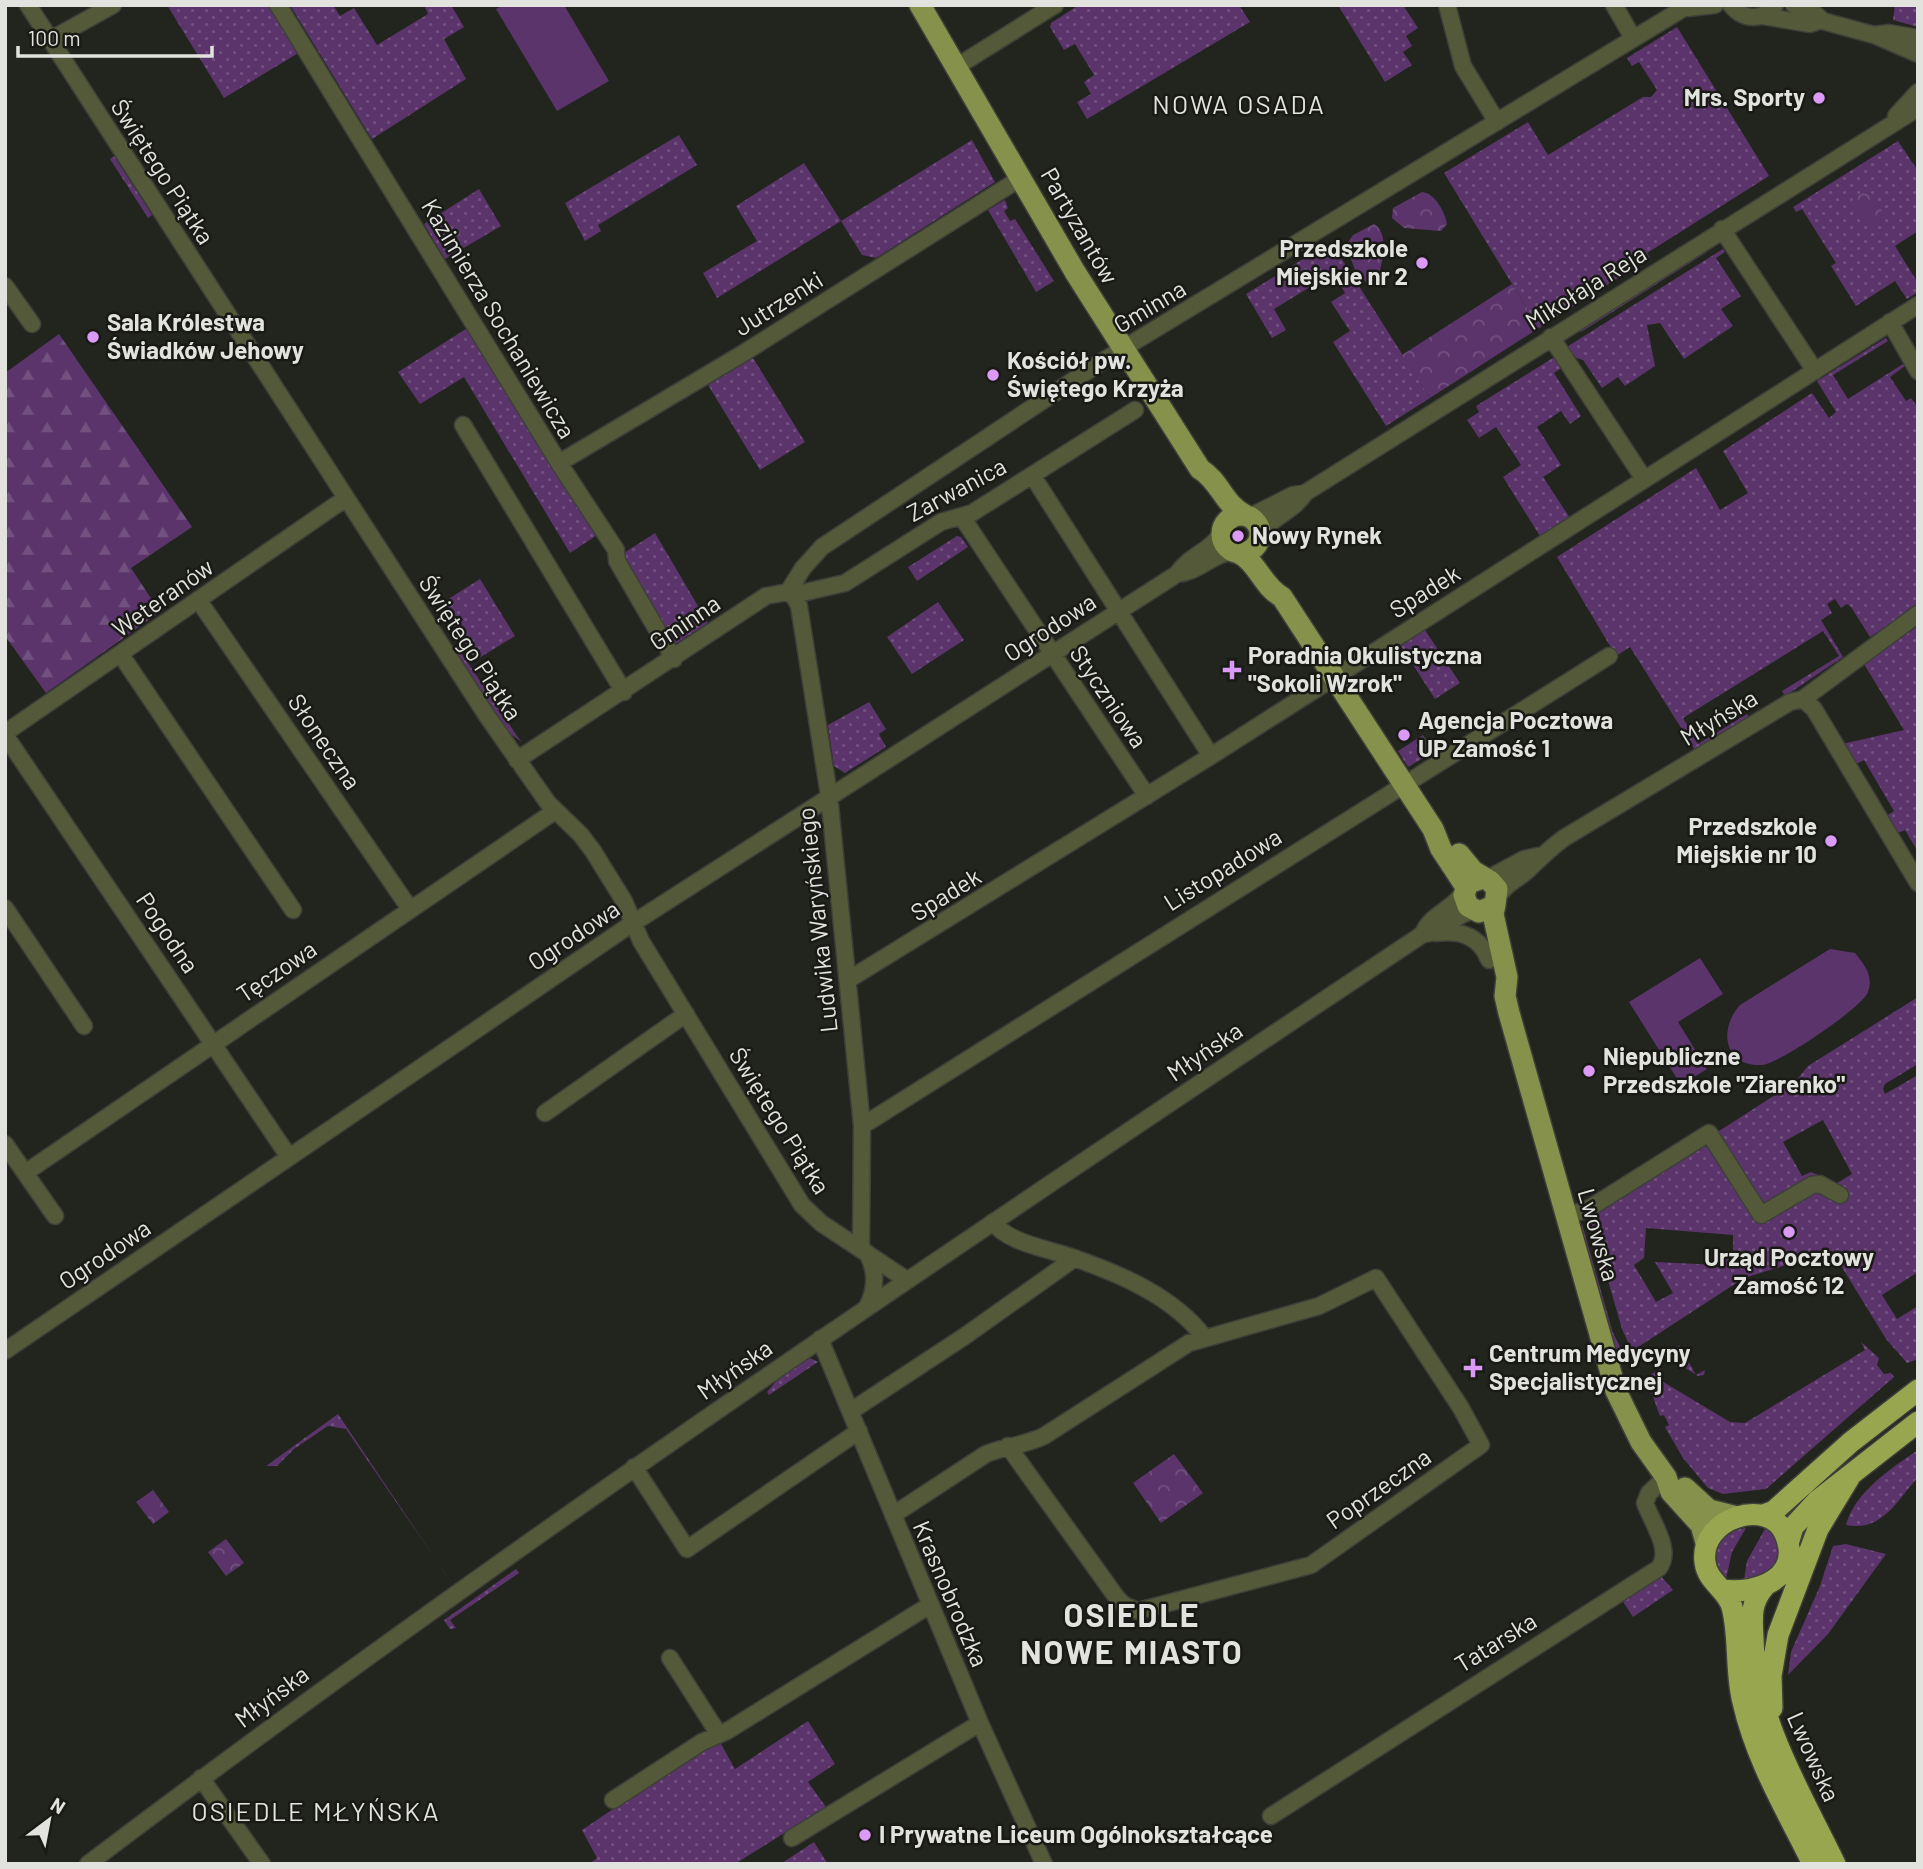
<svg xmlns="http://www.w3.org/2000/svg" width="1923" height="1869" font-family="Barlow,sans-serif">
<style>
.grass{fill:url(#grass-dots);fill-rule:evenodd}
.forest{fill:url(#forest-firs)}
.park{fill:url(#park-crowns)}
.garden{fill:#5b346b}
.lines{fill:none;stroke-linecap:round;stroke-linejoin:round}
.minor-casing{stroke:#3d3f39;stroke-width:19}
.major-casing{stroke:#3d3f39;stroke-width:24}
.highway-casing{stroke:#3d3f39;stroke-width:24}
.minor{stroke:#545a39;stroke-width:16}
.major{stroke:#86914b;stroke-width:21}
.highway{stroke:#99a650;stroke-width:21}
.poi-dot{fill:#da9af6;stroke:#191a15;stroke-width:2.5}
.labels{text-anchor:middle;stroke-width:5;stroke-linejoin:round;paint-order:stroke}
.poi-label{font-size:24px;font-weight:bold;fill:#e2e3df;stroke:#191a15;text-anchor:start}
.street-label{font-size:24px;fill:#e2e3df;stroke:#191a15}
.neighbourhood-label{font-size:26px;letter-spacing:2px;fill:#e2e3df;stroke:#191a15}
.district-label{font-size:32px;font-weight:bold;letter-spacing:2px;fill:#e2e3df;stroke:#191a15}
</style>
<defs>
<pattern id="grass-dots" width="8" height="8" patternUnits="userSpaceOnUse" patternTransform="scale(1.75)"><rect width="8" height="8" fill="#5b346b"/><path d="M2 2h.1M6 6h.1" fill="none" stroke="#725180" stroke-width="1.8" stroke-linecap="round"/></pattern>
<pattern id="forest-firs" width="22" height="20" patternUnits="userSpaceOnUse" patternTransform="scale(1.75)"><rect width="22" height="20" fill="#5b346b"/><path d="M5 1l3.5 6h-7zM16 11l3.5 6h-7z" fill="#725180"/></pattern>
<pattern id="park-crowns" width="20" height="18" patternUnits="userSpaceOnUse" patternTransform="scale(1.75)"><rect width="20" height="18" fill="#5b346b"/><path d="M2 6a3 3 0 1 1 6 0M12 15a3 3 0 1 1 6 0" fill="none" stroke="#725180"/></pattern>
</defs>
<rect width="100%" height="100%" fill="#22241e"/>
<path class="grass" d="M 167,5 L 271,5 L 300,52 L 224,98 Z
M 290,5 L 333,5 L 340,16 L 354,8 L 377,45 L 428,14 L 424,5 L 451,5 L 464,27 L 444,39 L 466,79 L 372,139 Z
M 1079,5 L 1239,5 L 1250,22 L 1087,119 L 1077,102 L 1091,94 L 1084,82 L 1094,75 L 1075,44 L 1064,50 L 1050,27 L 1051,23 Z
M 1338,5 L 1403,5 L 1418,28 L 1406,36 L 1412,46 L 1403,52 L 1412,65 L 1385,82 Z
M 1895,5 L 1918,5 L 1918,27 L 1893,20 Z
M 1677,27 L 1769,176 L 1647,253 L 1650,258 L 1539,328 L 1444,173 L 1528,122 L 1548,155 L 1643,97 L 1651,97 L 1657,90 L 1639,62 L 1632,66 L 1627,58 Z
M 679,135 L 697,165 L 598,225 L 601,231 L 585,241 L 565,203 Z
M 972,140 L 995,182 L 876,258 L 862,255 L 841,221 L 717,298 L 703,273 L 757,241 L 736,206 L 804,163 L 841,221 Z
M 1898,141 L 1918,171 L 1918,231 L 1895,246 L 1918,283 L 1918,292 L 1907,299 L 1895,281 L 1856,306 L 1831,266 L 1836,263 L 1802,209 L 1796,212 L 1793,207 Z
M 114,156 L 152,215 L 148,218 L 110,159 Z
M 479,189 L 501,226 L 445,259 L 424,224 Z
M 1005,200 L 1008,208 L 1004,211 L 1010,221 L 1015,219 L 1054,281 L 1036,292 L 988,210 Z
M 1331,242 L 1430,398 L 1386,426 L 1333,342 L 1350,331 L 1331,302 L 1345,293 L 1333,273 L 1274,309 L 1286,330 L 1272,338 L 1246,294 Z
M 1704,248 L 1707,252 L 1581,332 L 1578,328 Z
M 1723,249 L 1725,252 L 1716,258 L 1741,296 L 1721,309 L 1733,326 L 1684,359 L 1660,323 L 1647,325 L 1655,366 L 1625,386 L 1618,377 L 1602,388 L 1583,360 L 1570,356 L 1565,348 Z
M 469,327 L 600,533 L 570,553 L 464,377 L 420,404 L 398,372 Z
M 1886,338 L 1888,341 L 1833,375 L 1848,399 L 1903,364 L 1905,366 L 1890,377 L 1906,401 L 1911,398 L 1918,408 L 1918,605 L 1870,637 L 1851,607 L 1847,604 L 1841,608 L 1835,599 L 1827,604 L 1832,613 L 1821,620 L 1843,657 L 1785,696 L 1782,691 L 1839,656 L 1823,631 L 1683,718 L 1698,744 L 1747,714 L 1749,717 L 1695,750 L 1630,647 L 1616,656 L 1557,557 L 1696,468 L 1720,510 L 1748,493 L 1723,451 L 1812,393 L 1829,418 L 1836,412 L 1817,381 Z
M 1556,356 L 1563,367 L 1554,373 L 1581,416 L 1570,424 L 1561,411 L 1537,427 L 1561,465 L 1543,477 L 1570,518 L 1540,536 L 1503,477 L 1521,465 L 1496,427 L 1479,438 L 1467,420 L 1479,412 L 1476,406 Z
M 753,358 L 805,442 L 760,470 L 708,385 Z
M 655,533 L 708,623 L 672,646 L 620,559 L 624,553 Z
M 957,536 L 961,537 L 968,547 L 917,581 L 908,567 Z
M 480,579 L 515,636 L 476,660 L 439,605 Z
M 938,602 L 964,640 L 912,674 L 887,637 Z
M 1918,626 L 1918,852 L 1905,830 L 1896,834 L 1886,816 L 1894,811 L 1864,760 L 1855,765 L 1842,744 L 1904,730 L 1864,664 Z
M 1425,630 L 1460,683 L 1435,699 L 1401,646 Z
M 458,648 L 517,736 L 522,742 L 509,733 L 453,649 Z
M 869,702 L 886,729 L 879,734 L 886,747 L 845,773 L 834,766 L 828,725 Z
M 1423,735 L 1433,752 L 1408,767 L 1398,751 Z
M 1918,997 L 1918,1064 L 1885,1084 L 1883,1089 L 1885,1094 L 1918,1075 L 1918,1272 L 1882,1295 L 1897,1319 L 1918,1306 L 1918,1359 L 1907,1363 L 1886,1339 L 1832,1251 L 1744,1278 L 1632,1351 L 1622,1329 L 1589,1215 L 1795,1082 L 1808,1066 ZM 1823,1120 L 1852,1174 L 1837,1183 L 1811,1172 L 1802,1176 L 1783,1142 ZM 1646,1228 L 1733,1235 L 1733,1255 L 1722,1255 L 1718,1265 L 1655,1262 L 1673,1293 L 1656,1302 L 1634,1265 L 1644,1258 Z
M 1582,1224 L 1613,1333 L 1628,1362 L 1620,1358 L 1615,1350 L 1581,1233 Z
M 1861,1342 L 1879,1358 L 1877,1365 L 1884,1374 L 1891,1373 L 1894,1377 L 1766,1489 L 1723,1494 L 1708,1488 L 1683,1458 L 1665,1427 L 1669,1425 L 1664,1415 L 1660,1416 L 1646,1378 L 1661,1368 L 1655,1377 L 1730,1422 L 1745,1423 L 1865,1350 Z
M 1679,1345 L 1696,1375 L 1705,1370 L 1704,1375 L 1698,1376 L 1674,1361 L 1672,1352 Z
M 810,1358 L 818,1362 L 769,1395 L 767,1392 L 782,1374 Z
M 338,1414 L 446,1575 L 449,1579 L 346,1429 L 328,1426 L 294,1449 L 277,1466 L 266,1466 Z
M 1918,1450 L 1918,1477 C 1896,1502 1882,1532 1846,1525 C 1855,1492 1890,1469 1918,1450 Z
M 1766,1527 L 1781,1544 L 1778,1566 L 1743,1586 L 1747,1561 Z
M 1746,1528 L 1732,1552 L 1726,1579 C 1706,1558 1719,1530 1746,1528 Z
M 1846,1544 L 1886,1554 L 1828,1634 L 1788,1675 L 1791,1652 L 1820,1586 L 1833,1546 Z
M 516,1569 L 519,1573 L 450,1620 L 456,1628 L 450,1629 L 444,1620 Z
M 1659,1574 L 1673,1590 L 1633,1617 L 1620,1597 Z
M 808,1721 L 835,1764 L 808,1782 L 826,1807 L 735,1864 L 589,1864 L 597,1858 L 582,1830 L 703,1748 L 720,1742 L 735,1769 Z
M 814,1842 L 828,1864 L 782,1863 Z"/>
<path class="forest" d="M 59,334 L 192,527 L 131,568 L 160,612 L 46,693 L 5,636 L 5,373 Z"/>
<path class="park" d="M 1868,189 L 1886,217 L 1870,227 L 1852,200 Z
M 1422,192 C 1435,193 1445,212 1447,224 L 1441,231 L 1404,228 L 1392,218 L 1393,208 Z
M 1374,224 C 1389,233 1383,259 1379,274 L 1367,283 L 1355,270 L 1346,245 L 1353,235 Z
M 1512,284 L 1539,328 L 1430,398 L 1402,355 Z
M 1174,1454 L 1203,1493 L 1161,1523 L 1133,1483 Z
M 153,1490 L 169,1512 L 153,1524 L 136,1502 Z
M 226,1539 L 244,1563 L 226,1576 L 208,1552 Z"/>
<path class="garden" d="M 503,5 L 564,5 L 609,81 L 557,111 L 496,9 Z
M 1830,949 L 1855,953 C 1864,964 1874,976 1868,992 C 1863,1007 1779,1064 1762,1065 C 1724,1067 1718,1029 1740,1005 Z
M 1700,958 L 1723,994 L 1678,1022 L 1707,1069 L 1681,1085 L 1629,1002 Z"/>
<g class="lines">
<g class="minor-casing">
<path id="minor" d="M 28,5 L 487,716 L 548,803 L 581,835 L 593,851 L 624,901 L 641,941 L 802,1205 L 821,1223 L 907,1280
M 278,5 L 559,463 L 616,550 L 617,561 L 674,659
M 1447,5 L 1463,66 L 1497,122
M 1614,5 L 1633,38
M 1731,5 C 1744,21 1763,21 1775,5
M 1794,5 L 1813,12 L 1823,21 L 1874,35 L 1918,54
M 1687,8 L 1715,5
M 1763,16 L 1810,24 L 1822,20
M 1874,35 L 1889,33 L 1918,38
M 50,40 L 113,5
M 956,67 L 1055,5
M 1896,116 L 1918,92
M 1722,229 L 1815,371
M 5,286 L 32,324
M 1890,322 L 1918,371
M 1551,337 L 1644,479
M 463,425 L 624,692
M 559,463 L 742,354 L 1021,178
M 1032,475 L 1211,756
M 962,517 L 1147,796
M 1249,517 L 1293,495 L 1305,493
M 1259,538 C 1268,517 1293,513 1305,493 L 1918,108
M 1177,574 C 1199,572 1213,553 1234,551
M 788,592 L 803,568 L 822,547 L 1101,362 L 1689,5
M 788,592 L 795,598 L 799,606 L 829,795 L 862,1126 L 861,1249
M 793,595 L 845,583 L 941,522 L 972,513 L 1135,410
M 199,601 L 410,909
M 121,655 L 293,910
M 1803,699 L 1814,709 L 1918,883
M 5,733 L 346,498
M 5,735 L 289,1157
M 517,760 L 766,596 L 788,592
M 1487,879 L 1524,859 L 1538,856
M 1498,897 C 1506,882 1520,879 1531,867 C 1544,855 1549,849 1564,838 L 1790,702 L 1803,699 L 1918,614
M 5,908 L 84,1026
M 1436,933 C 1460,930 1480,936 1489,960
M 1423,934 C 1430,913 1455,910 1464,890
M 848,980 L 1211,756 L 1918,305
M 545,1113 L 686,1014
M 862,1126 L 1609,656
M 5,1144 L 55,1216
M 25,1173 L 555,811
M 1566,1216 L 1588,1209 L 1709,1133 L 1761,1215 L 1812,1185 L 1820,1184 L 1840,1195
M 993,1222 C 1008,1243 1046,1248 1071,1257 C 1118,1273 1173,1296 1204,1337
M 867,1307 C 876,1290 877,1271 867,1253
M 820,1339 L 980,1723 L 1044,1864
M 5,1351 L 627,927 L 1177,574 C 1189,555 1213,551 1223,530
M 851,1411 L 965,1336 L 1075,1258
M 634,1467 L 687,1549 L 859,1431
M 893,1515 L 986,1454 C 1005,1446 1026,1445 1044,1436 L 1189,1343 L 1319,1306 L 1376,1278 L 1461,1408 L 1481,1445 L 1311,1565 L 1138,1611 L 1124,1605 L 1117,1598 L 1008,1446
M 670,1658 L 718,1733
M 201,1778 L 262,1864
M 613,1800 L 702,1742 L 727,1731 L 930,1605
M 1271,1816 L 1659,1568 C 1673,1550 1651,1521 1645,1503 L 1649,1493 L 1666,1477
M 792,1838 L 980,1723
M 88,1864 C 521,1536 972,1235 1423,934 C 1444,934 1455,912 1475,911"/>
</g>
<g class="major-casing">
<path id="major" d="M 920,5 L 1075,272 L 1200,469 C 1220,481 1224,505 1245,515
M1222 534a19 19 0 1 1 38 0a19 19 0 1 1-38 0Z
M 1237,552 C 1258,562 1262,586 1282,597 L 1433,829 L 1441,849 L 1466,887
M 1459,854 L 1473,871 L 1490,881 L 1497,889 L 1495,905 L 1479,912 L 1468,906 L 1464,895 L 1468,883 L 1483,878
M 1495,905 L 1493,914 L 1507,977 L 1505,996 L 1509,1013 L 1616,1391 L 1641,1442 L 1666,1477 L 1671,1492 L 1701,1525 L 1706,1543
M 1685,1488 L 1709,1510 L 1737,1517"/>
</g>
<g class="highway-casing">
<path id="highway" d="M 1763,1515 L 1774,1511 L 1851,1442 L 1918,1390
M 1788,1544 L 1793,1527 L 1817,1501 L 1918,1422
M 1764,1587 C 1750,1603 1752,1618 1753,1638 C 1755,1720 1800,1791 1835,1864
M 1722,1590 C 1756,1595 1804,1578 1785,1534 C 1769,1496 1699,1518 1705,1562 C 1707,1582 1727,1589 1732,1607 C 1740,1638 1735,1671 1743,1702 C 1756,1760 1787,1811 1813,1864
M 1772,1708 L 1771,1676 L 1778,1635 L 1818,1529 L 1849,1478"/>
</g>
<use href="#minor" class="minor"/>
<use href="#major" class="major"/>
<use href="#highway" class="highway"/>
</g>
<g class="poi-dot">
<circle cx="1819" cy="98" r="7"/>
<circle cx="1422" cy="263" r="7"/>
<circle cx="93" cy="337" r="7"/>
<circle cx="993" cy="375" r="7"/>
<circle cx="1238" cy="536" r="7"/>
<path d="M1228.5 659.5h7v7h7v7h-7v7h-7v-7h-7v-7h7z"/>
<circle cx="1404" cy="735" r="7"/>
<circle cx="1831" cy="841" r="7"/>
<circle cx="1589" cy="1071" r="7"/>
<circle cx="1789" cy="1232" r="7"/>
<path d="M1469.5 1357.5h7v7h7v7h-7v7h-7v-7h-7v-7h7z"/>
<circle cx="865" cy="1835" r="7"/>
</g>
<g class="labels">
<g class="poi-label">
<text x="1805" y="106" text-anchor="end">Mrs. Sporty</text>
<text x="1408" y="257" text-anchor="end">Przedszkole<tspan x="1408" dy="28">Miejskie nr 2</tspan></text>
<text x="107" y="331">Sala Królestwa<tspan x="107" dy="28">Świadków Jehowy</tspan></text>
<text x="1007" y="369">Kościół pw.<tspan x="1007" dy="28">Świętego Krzyża</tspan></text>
<text x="1252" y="544">Nowy Rynek</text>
<text x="1248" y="664">Poradnia Okulistyczna<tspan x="1248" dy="28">"Sokoli Wzrok"</tspan></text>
<text x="1418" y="729">Agencja Pocztowa<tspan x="1418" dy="28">UP Zamość 1</tspan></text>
<text x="1817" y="835" text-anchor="end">Przedszkole<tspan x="1817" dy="28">Miejskie nr 10</tspan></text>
<text x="1603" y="1065">Niepubliczne<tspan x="1603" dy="28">Przedszkole "Ziarenko"</tspan></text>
<text x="1789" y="1266" text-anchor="middle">Urząd Pocztowy<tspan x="1789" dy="28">Zamość 12</tspan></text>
<text x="1489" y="1362">Centrum Medycyny<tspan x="1489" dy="28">Specjalistycznej</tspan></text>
<text x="879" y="1843">I Prywatne Liceum Ogólnokształcące</text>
</g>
<g class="street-label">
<text transform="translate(162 172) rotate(57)" y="8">Świętego Piątka</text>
<text transform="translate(1079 226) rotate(60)" y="8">Partyzantów</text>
<text transform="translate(1586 288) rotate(-32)" y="8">Mikołaja Reja</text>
<text transform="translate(779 304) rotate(-32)" y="8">Jutrzenki</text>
<text transform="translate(1150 307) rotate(-31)" y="8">Gminna</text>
<text transform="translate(498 319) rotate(59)" y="8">Kazimierza Sochaniewicza</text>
<text transform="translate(957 490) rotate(-28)" y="8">Zarwanica</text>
<text transform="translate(1425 592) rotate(-32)" y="8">Spadek</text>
<text transform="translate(163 598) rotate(-35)" y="8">Weteranów</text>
<text transform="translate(685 623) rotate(-34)" y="8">Gminna</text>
<text transform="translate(1050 628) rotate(-33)" y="8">Ogrodowa</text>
<text transform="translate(470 648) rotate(57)" y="8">Świętego Piątka</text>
<text transform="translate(1108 697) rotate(56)" y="8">Styczniowa</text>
<text transform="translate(1719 718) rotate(-31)" y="8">Młyńska</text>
<text transform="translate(324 742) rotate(56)" y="8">Słoneczna</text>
<text transform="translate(1223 870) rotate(-32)" y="8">Listopadowa</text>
<text transform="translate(946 895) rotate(-32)" y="8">Spadek</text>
<text transform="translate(818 920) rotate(-96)" y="8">Ludwika Waryńskiego</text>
<text transform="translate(167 933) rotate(56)" y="8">Pogodna</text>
<text transform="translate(574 936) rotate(-34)" y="8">Ogrodowa</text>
<text transform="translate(277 972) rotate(-34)" y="8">Tęczowa</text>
<text transform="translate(1205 1052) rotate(-34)" y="8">Młyńska</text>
<text transform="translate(779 1121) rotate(58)" y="8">Świętego Piątka</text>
<text transform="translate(1598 1235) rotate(74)" y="8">Lwowska</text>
<text transform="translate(105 1255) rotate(-34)" y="8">Ogrodowa</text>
<text transform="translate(735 1370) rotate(-35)" y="8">Młyńska</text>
<text transform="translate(1379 1489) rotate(-35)" y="8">Poprzeczna</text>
<text transform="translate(950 1594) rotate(67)" y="8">Krasnobrodzka</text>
<text transform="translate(1496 1643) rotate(-32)" y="8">Tatarska</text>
<text transform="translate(272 1697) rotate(-37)" y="8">Młyńska</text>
<text transform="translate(1813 1757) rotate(66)" y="8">Lwowska</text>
</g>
<g class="neighbourhood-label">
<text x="1239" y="114">NOWA OSADA</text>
<text x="316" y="1821">OSIEDLE MŁYŃSKA</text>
</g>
<g class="district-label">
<text x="1132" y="1627">OSIEDLE<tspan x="1132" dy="37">NOWE MIASTO</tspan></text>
</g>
</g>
<rect width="1923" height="1869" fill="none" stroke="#e2e3df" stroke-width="14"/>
<g transform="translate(49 1820) rotate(32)" stroke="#191a15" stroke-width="5" paint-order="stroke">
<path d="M0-5L12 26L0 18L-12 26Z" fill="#e2e3df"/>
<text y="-10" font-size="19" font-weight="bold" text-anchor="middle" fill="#e2e3df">N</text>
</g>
<path d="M18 46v10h194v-10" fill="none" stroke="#e2e3df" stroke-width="3.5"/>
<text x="28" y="46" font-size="21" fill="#e2e3df" stroke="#191a15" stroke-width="5" paint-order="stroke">100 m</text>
</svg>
